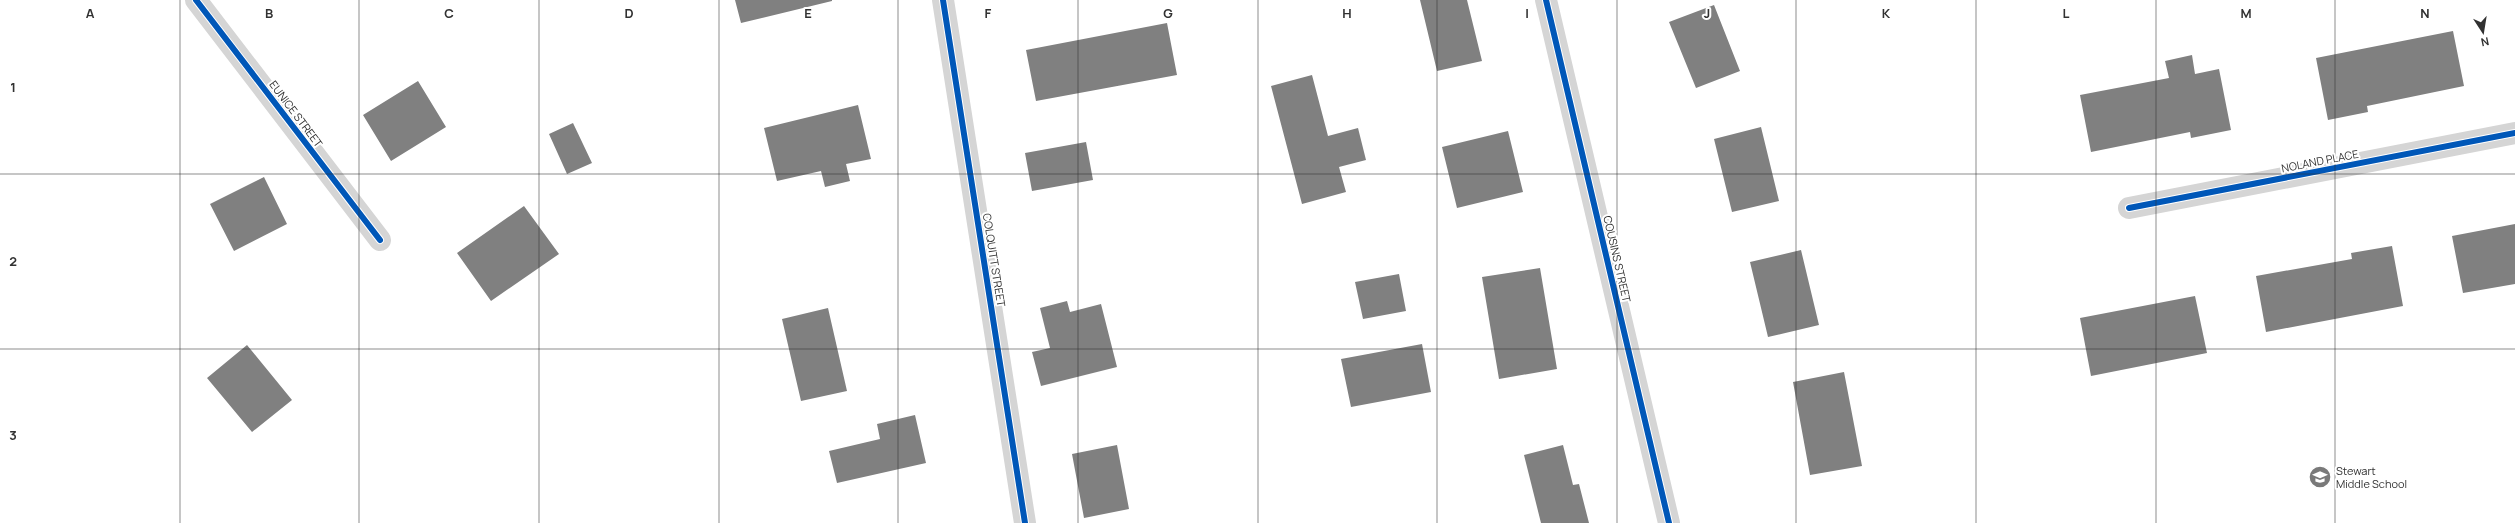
<svg xmlns="http://www.w3.org/2000/svg" width="2515" height="523" font-family="Manrope,sans-serif">
<style>
.building{fill:#808080}
.lines{fill:none;stroke-linecap:round;stroke-linejoin:round}
.street{stroke:#d5d5d5;stroke-width:22}
.cycleway-casing{stroke:#fff;stroke-width:8}
.cycleway{stroke:#0057b8;stroke-width:6}
.grid{fill:none;stroke:#313131;stroke-width:1;stroke-opacity:0.55}
.labels{text-anchor:middle;stroke-width:4;stroke-linejoin:round;paint-order:stroke}
.street-label{font-size:11px;fill:#313131;stroke:#fff}
.poi-label{font-size:11px;fill:#313131;stroke:#fff;text-anchor:start}
.grid-label{font-size:13px;text-anchor:middle;font-weight:bold;fill:#313131;stroke:#fff;stroke-width:4;stroke-linejoin:round;paint-order:stroke}
</style>
<rect width="100%" height="100%" fill="#fff"/>
<path class="building" d="M 735,0 L 832,0 L 832,1 L 741,23 Z
M 1420,0 L 1467,0 L 1482,61 L 1437,71 Z
M 1714,5 L 1740,71 L 1696,88 L 1669,22 Z
M 1167,23 L 1177,75 L 1036,101 L 1026,50 Z
M 2453,31 L 2464,86 L 2367,106 L 2368,112 L 2328,120 L 2316,58 Z
M 2192,55 L 2195,74 L 2219,69 L 2231,130 L 2191,138 L 2190,132 L 2091,152 L 2080,95 L 2169,78 L 2165,61 Z
M 1312,75 L 1328,136 L 1358,128 L 1366,160 L 1339,167 L 1346,192 L 1302,204 L 1271,86 Z
M 418,81 L 446,127 L 391,161 L 363,115 Z
M 858,105 L 871,159 L 846,164 L 850,181 L 825,187 L 821,171 L 777,181 L 764,128 Z
M 573,123 L 592,163 L 567,174 L 549,134 Z
M 1761,127 L 1779,201 L 1732,212 L 1714,139 Z
M 1508,131 L 1523,192 L 1457,208 L 1442,147 Z
M 1086,142 L 1093,180 L 1032,191 L 1025,153 Z
M 264,177 L 287,224 L 234,251 L 210,204 Z
M 524,206 L 559,254 L 491,301 L 457,253 Z
M 2515,224 L 2515,284 L 2463,293 L 2452,236 Z
M 2392,246 L 2403,306 L 2266,332 L 2256,276 L 2352,259 L 2351,253 Z
M 1801,250 L 1819,325 L 1768,337 L 1750,262 Z
M 1540,268 L 1557,369 L 1499,379 L 1482,277 Z
M 1399,274 L 1406,311 L 1363,319 L 1355,282 Z
M 2195,296 L 2207,353 L 2091,376 L 2080,318 Z
M 1067,301 L 1070,312 L 1101,304 L 1117,367 L 1041,386 L 1032,352 L 1050,348 L 1040,308 Z
M 828,308 L 847,391 L 801,401 L 782,319 Z
M 1422,344 L 1431,392 L 1351,407 L 1341,359 Z
M 247,345 L 292,400 L 252,432 L 207,378 Z
M 1844,372 L 1862,466 L 1810,475 L 1793,382 Z
M 915,415 L 926,463 L 837,483 L 829,451 L 880,439 L 877,424 Z
M 1117,445 L 1129,509 L 1084,518 L 1072,454 Z
M 1563,445 L 1573,485 L 1579,484 L 1589,523 L 1541,523 L 1524,455 Z"/>
<g class="lines">
<path class="street" d="M 196,0 L 380,240
M 943,0 L 1025,523
M 1546,0 L 1669,523
M 2129,208 L 2515,133"/>
<g class="cycleway-casing">
<path id="cycleway" d="M 196,0 L 380,240
M 943,0 L 1025,523
M 1546,0 L 1669,523
M 2129,208 L 2515,133"/>
</g>
<use href="#cycleway" class="cycleway"/>
</g>
<path class="grid" d="M 180,0 L 180,523M 359,0 L 359,523M 539,0 L 539,523M 719,0 L 719,523M 898,0 L 898,523M 1078,0 L 1078,523M 1258,0 L 1258,523M 1437,0 L 1437,523M 1617,0 L 1617,523M 1796,0 L 1796,523M 1976,0 L 1976,523M 2156,0 L 2156,523M 2335,0 L 2335,523M 0,174 L 2515,174M 0,349 L 2515,349"/>
<defs>
<g id="school-disc" transform="scale(1.15)"><circle r="9.5" fill="#797979" stroke="#fff"/><path d="M0-5L7-2L0 1L-7-2ZM-4 1L0 2.5L4 1V4Q0 6-4 4Z" fill="#fff"/></g>
</defs>
<g fill-rule="evenodd">
<use href="#school-disc" x="2320" y="477"/>
</g>
<g class="labels">
<g class="street-label">
<text transform="translate(296 114) rotate(53)" y="4">EUNICE STREET</text>
<text transform="translate(2320 161) rotate(-11)" y="4">NOLAND PLACE</text>
<text transform="translate(1617 259) rotate(77)" y="4">COUSINS STREET</text>
<text transform="translate(994 260) rotate(81)" y="4">COLQUITT STREET</text>
</g>
<g class="poi-label">
<text x="2336" y="475">Stewart<tspan x="2336" dy="13">Middle School</tspan></text>
</g>
</g>
<g class="grid-label">
<text x="90" y="18">A</text>
<text x="269" y="18">B</text>
<text x="449" y="18">C</text>
<text x="629" y="18">D</text>
<text x="808" y="18">E</text>
<text x="988" y="18">F</text>
<text x="1168" y="18">G</text>
<text x="1347" y="18">H</text>
<text x="1527" y="18">I</text>
<text x="1707" y="18">J</text>
<text x="1886" y="18">K</text>
<text x="2066" y="18">L</text>
<text x="2246" y="18">M</text>
<text x="2425" y="18">N</text>
<text x="13" y="92">1</text>
<text x="13" y="266">2</text>
<text x="13" y="440">3</text>
</g>
<g transform="translate(2483 32) rotate(168)" stroke="#ffffff" stroke-width="3" paint-order="stroke">
<path d="M0-3L7 15L0 10L-7 15Z" fill="#313131"/>
<text y="-6" font-size="11" font-weight="bold" text-anchor="middle" fill="#313131">N</text>
</g>
</svg>
